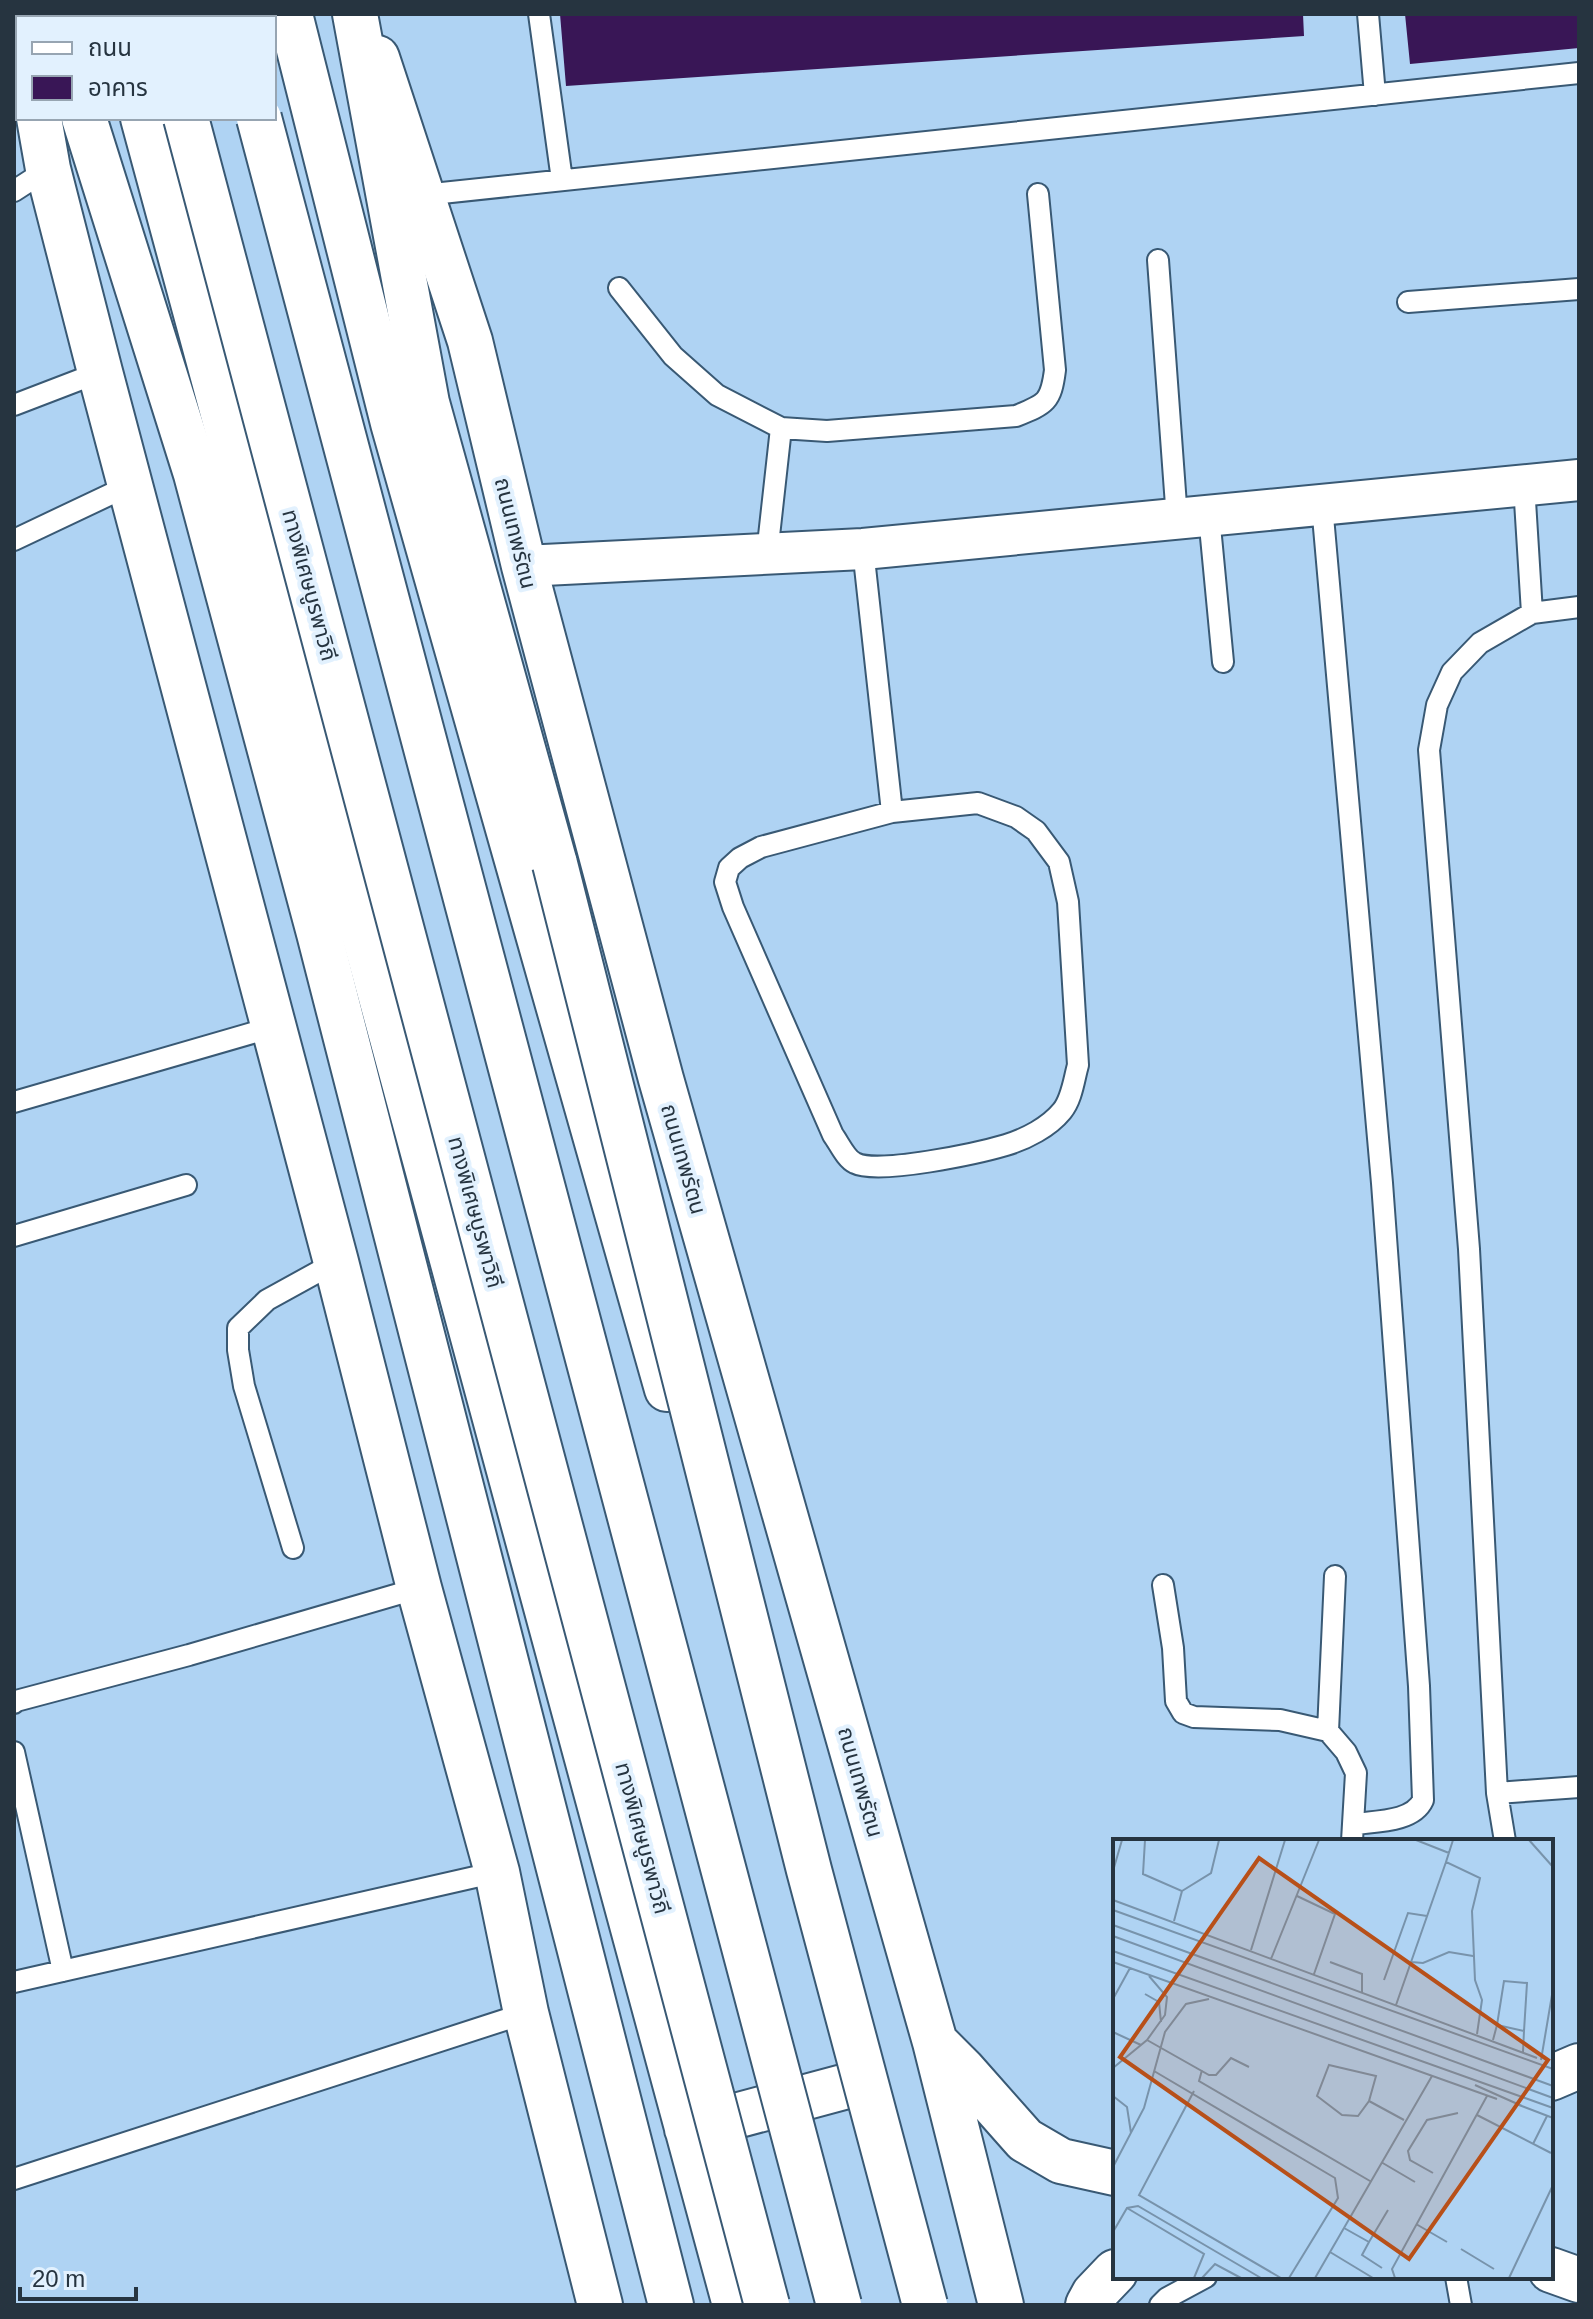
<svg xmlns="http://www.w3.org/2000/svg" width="1593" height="2319" font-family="Arial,'Noto Sans Thai',sans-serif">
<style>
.building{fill:#391656}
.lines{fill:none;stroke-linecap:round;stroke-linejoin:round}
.service-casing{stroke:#395974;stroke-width:24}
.minor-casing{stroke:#395974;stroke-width:44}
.secondary-casing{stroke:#395974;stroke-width:48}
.trunk-casing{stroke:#395974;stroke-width:48}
.motorway-casing{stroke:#395974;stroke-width:48}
.service{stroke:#fff;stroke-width:20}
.minor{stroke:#fff;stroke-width:40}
.secondary{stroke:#fff;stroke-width:44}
.trunk{stroke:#fff;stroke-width:44}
.motorway{stroke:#fff;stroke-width:44}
.motorway-bridge-casing{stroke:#395974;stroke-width:48;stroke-linecap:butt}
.motorway-bridge{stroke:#fff;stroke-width:44}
.labels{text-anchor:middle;stroke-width:8;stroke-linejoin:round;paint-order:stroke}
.street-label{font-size:22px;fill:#263440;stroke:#e2f1fe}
.inset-road{fill:none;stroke:#7893ab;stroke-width:2}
.view{fill:#b85019;fill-opacity:0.15;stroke:#b85019;stroke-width:4}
.inset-edge{fill:none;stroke:#263440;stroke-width:4}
</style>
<rect width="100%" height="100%" fill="#afd3f3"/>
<path class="building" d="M 560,14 L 1303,14 L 1304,36 L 566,86 Z
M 1405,14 L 1579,14 L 1579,48 L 1410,64 Z"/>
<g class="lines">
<g class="service-casing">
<path id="service" d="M 539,14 L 562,180
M 1368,14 L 1375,95
M 14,191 L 48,169
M 423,195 L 1579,73
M 1158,260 L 1177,519
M 619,288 L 673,356 L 717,395 L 781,428 L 827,431 L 1016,416 C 1046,404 1051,402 1055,370 L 1038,194
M 1408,302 L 1579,289
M 14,405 L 100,372
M 1524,485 L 1532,613
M 1322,505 L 1382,1183 L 1419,1686 L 1423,1800 C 1413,1822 1377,1821 1354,1824
M 1209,516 L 1223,662
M 14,540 L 130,485
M 863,549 L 892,812
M 767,554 L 781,428
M 978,803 L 1016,817 L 1036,831 L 1059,862 L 1068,902 L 1078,1065 C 1074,1079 1072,1099 1062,1111 C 1049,1127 1026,1139 1006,1145 C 979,1153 878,1175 855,1163 C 846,1159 839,1143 833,1135 L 733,907 L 725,882 L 729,868 L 740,858 L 761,847 L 892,812 Z
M 14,1102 L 273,1027
M 14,1236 L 186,1185
M 293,1548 L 244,1386 L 238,1350 L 238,1328 L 267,1300 L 336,1262
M 1163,1585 L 1173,1648 L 1176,1701 L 1183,1713 L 1194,1717 L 1280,1720 L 1328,1731 L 1346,1752 L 1356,1773 L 1352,1841
M 14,1703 L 16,1701 L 189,1655 L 419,1588
M 1328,1731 L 1335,1576
M 14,1752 L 63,1971
M 1497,1793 L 1579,1787
M 1505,1841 L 1497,1793 L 1469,1249 L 1429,750 L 1437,705 L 1452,672 L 1480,643 L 1532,613 L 1579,607
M 14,1982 L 497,1872
M 14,2179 L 526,2013
M 1456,2277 L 1461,2305
M 1160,2305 L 1167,2298 L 1206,2277"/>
</g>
<g class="minor-casing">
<path id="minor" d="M 14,44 L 18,42
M 524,566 L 863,549 L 1579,480"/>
</g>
<g class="secondary-casing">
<path id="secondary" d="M 22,14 L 22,18
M 377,58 L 470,341 L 524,566 L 661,1079 L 935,2042 L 1001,2305
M 39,118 L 48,169 L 100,372 L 336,1262 L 419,1588 L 497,1872 L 526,2013 L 600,2305
M 935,2042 L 963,2070 L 1025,2140 L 1061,2161 L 1115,2173
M 1551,2078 L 1579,2066
M 1551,2270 L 1579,2280
M 1088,2305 L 1094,2294 L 1115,2272"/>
</g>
<g class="trunk-casing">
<path id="trunk" d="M 115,14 L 116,18
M 290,14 L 393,423 L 667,1389
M 143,118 L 735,2305
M 687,2129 L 862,2082"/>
</g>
<g class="motorway-casing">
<path id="motorway" d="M 51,14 L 52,18
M 158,14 L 159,18
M 231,14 L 232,18
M 355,14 L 427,403 L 555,864
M 84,118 L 196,474 L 319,933 L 671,2305"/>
</g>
<use href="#service" class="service"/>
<use href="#minor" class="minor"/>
<use href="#secondary" class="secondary"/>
<use href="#trunk" class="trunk"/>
<use href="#motorway" class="motorway"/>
<g class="motorway-bridge-casing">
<path id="motorway-bridge" d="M 186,118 L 767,2305
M 259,118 L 839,2305
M 555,864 L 809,1870 L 925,2305"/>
</g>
<use href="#motorway-bridge" class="motorway-bridge"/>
</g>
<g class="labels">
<g class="street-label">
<text transform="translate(516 533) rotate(76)" y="8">ถนนเทพรัตน</text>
<text transform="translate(310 585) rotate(75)" y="8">ทางพิเศษบูรพาวิถี</text>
<text transform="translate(684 1159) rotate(74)" y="8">ถนนเทพรัตน</text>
<text transform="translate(476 1212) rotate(75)" y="8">ทางพิเศษบูรพาวิถี</text>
<text transform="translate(861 1782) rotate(74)" y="8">ถนนเทพรัตน</text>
<text transform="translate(643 1838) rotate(75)" y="8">ทางพิเศษบูรพาวิถี</text>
</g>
</g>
<g transform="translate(1113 1839)">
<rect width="440" height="440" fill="#afd3f3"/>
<path class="inset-road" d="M 32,1 L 30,35 L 69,52 L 61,82M 303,1 L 336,14M 340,1 L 333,23 L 367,39 L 359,72 L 362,141 L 369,161 L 364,195M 416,1 L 440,28M 0,32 L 9,1M 69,52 L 98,34 L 106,1M 184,57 L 222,75 L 201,135M 0,61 L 424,219M 0,71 L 440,230M 0,86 L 440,247M 0,97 L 440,259M 138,111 L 172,1M 0,112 L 440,269M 158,120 L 206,1M 0,123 L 384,260M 217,123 L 249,135 L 249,153M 298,123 L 310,124 L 336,113 L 360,117M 271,141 L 295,74 L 314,77M 32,155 L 46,163 L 48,183M 0,160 L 17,129M 283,166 L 333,23M 384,186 L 391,142 L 414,144 L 411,192M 0,193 L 28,206M 34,201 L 96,236 L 103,236 L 118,219 L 136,228M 380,201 L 384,186 L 411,192 L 410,213M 428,221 L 440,150M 216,226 L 263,237 L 256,262 L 245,277 L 229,276 L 204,257 ZM 0,229 L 34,201 L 52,176 L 54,158 L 36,137M 89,231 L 86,242 L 257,342M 41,232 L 222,339 L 225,359 L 176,439M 362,246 L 409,267M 81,252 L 26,356 L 168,439M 0,257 L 14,268 L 18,294M 256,262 L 291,281M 406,266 L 440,279M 364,276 L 438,314M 420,305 L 434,277M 268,323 L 302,343M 0,328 L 31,269 L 52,193 L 73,165 L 96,160M 320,334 L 297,321 L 295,312 L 314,281 L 345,274M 14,369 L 91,415 L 81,439M 303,385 L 334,403M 231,389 L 256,403 L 275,371M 0,393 L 14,369 L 25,367 L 148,439M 256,403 L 249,416 L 269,429M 348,410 L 381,430M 217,413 L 260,439M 89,439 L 102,425 L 128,439M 202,439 L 319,237M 282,439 L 279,430 L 374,257M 396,439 L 440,346"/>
<path class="view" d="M 146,19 L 435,221 L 296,420 L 7,218 Z"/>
<rect width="440" height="440" class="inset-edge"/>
</g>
<rect width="1593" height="2319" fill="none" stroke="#263440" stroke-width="32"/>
<rect x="16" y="16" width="260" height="104" fill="#e2f1fe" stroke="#97a5b2" stroke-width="2"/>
<rect x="32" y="42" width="40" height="12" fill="#ffffff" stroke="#97a5b2" stroke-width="2"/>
<text x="88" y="56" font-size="24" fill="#263440">ถนน</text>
<rect x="32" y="76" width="40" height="24" fill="#391656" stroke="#97a5b2" stroke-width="2"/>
<text x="88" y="96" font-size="24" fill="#263440">อาคาร</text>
<path d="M20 2287v12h116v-12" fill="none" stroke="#263440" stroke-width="4"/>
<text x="32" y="2287" font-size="24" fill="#263440" stroke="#e2f1fe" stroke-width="6" paint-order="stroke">20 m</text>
</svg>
